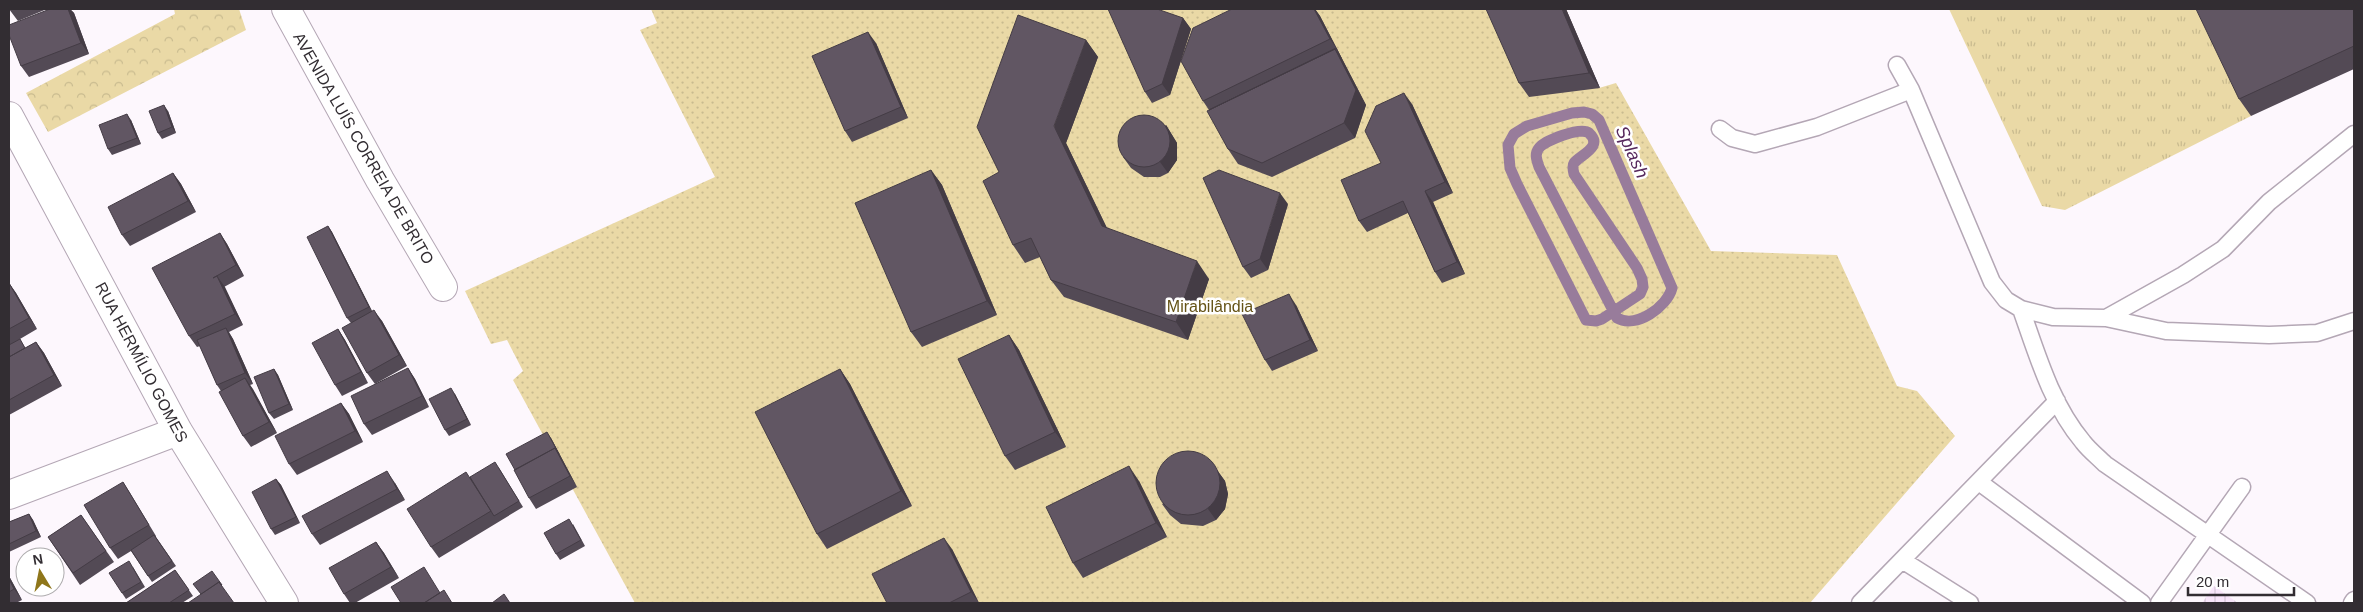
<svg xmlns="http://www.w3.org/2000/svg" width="2363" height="612" font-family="Arial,sans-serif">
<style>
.industrial{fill:url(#industrial-grid)}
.grass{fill:url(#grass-tufts)}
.forest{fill:url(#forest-crowns)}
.park{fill:url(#park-dots)}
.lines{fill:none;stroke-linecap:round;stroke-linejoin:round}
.stream{stroke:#987c9b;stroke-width:11}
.service-casing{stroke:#b4a7b5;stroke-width:19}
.minor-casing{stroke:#b4a7b5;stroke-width:30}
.service{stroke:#fff;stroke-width:16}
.minor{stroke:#fff;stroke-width:28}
.wall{fill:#534a55}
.shaded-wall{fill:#443c45}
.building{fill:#615663;stroke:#443c45}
.labels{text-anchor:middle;stroke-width:5;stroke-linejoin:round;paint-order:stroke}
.street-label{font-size:16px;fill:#322d32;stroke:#fff}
.park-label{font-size:16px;fill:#655316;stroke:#fff}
.water-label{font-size:18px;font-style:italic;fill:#57295d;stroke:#fff}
</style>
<defs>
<pattern id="industrial-grid" width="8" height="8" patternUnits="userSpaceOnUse" patternTransform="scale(1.25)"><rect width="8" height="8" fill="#f8e5fa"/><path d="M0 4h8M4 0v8" fill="none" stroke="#d5c5d7"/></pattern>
<pattern id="grass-tufts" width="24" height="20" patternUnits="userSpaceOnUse" patternTransform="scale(1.25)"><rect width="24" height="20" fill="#ead9a6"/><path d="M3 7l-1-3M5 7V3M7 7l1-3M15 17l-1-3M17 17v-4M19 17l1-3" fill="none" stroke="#c9bb8f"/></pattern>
<pattern id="forest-crowns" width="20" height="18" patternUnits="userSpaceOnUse" patternTransform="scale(1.25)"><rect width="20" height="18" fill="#ead9a6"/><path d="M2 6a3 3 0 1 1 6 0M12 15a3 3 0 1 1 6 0" fill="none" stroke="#c9bb8f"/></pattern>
<pattern id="park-dots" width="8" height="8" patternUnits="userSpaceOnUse" patternTransform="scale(1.25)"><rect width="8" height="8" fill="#ead9a6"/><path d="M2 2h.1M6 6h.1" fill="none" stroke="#c9bb8f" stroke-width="1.8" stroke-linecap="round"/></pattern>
</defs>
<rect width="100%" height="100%" fill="#fdf7fd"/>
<path class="industrial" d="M 2214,586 L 2238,603 L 2202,603 Z"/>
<path class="grass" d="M 1949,9 L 2201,9 L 2251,116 L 2065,210 L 2042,206 Z"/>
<path class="forest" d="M 174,9 L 239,9 L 246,30 L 48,132 L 26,93 L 175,14 Z"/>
<path class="park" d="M 651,9 L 1566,9 L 1599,88 L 1616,83 L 1711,251 L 1837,255 L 1897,386 L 1917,391 L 1955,436 L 1810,603 L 635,603 L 513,380 L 523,371 L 507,340 L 491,344 L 465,291 L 715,177 L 640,30 L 657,23 Z"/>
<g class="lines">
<path class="stream" d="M 1586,320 L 1596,321 L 1602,319 L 1640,294 L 1643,287 L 1642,279 L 1637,268 L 1574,174 C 1573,170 1572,166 1574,163 C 1580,155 1604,147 1589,133 C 1581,126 1544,141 1539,148 C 1534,154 1537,161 1539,167 L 1617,318 C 1636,329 1667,307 1672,288 L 1599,120 L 1592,114 L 1584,112 L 1572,113 L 1527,126 L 1514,134 L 1508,145 L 1510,168 L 1517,184 L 1586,320"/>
<g class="service-casing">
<path id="service" d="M 1911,90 L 1992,282 L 2006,300 L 2021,309 L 2053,317 L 2106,318 L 2166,331 L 2269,335 L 2317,333 L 2354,321
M 1720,129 L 1732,138 L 1755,144 L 1817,127 L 1911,90 L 1897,65
M 2021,309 C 2037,354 2051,404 2083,442 C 2089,450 2098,457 2105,464 L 2307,603
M 2106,318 L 2183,275 L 2223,249 L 2269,202 L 2354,134
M 1979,482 L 2142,603
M 1902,560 L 1970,603
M 1860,603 L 2057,401
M 2159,603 L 2242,487
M 2352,603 L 2354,600"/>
</g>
<g class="minor-casing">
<path id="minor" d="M 286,9 L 380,180 L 443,287
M 9,116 L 178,431 L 284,603
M 9,495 L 178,431"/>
</g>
<use href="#service" class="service"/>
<use href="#minor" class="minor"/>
</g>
<path class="wall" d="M 9,9 L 47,9 L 18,21 Z
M 50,9 L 70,9 L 74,13 L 89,54 L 29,77 L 21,66 Z
M 1232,9 L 1315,9 L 1320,16 L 1366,105 L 1355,138 L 1272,177 L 1238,164 L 1228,149 L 1209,110 L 1203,101 Z
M 1566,9 L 1600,88 L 1529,97 L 1519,83 Z
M 2354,9 L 2354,69 L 2251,116 L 2239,99 Z
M 1183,18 L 1191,29 L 1170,95 L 1152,103 L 1145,92 Z
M 1086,40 L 1098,57 L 1066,143 L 1107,228 L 1209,279 L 1188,340 L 1064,297 L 1051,280 L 1040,257 L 1025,263 L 1013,245 Z
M 876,43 L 908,118 L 852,142 L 845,131 Z
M 1412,104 L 1453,193 L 1433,202 L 1465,274 L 1442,283 L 1435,272 L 1408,213 L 1367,232 L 1359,221 L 1381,163 Z
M 168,111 L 176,133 L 162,139 L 158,133 Z
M 131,120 L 141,144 L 112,155 L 108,149 Z
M 1166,125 L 1177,143 L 1177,160 L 1168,173 L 1160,177 L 1144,177 L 1131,168 L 1123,157 Z
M 931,170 L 942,185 L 997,315 L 922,347 L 911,332 Z
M 173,173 L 181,184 L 196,212 L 130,246 L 122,235 Z
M 1288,204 L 1268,270 L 1251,278 L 1243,267 Z
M 328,226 L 332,232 L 372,311 L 382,321 L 407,366 L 375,384 L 367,373 L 351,323 L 347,318 Z
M 220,233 L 227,244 L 244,276 L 224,287 L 243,325 L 229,332 L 233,339 L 253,384 L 250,385 L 277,433 L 251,447 L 243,436 L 221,391 L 217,385 L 200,346 L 197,347 L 189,336 Z
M 9,283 L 16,293 L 37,329 L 20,339 L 25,348 L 36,342 L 44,353 L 62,386 L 9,415 Z
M 1296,305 L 1318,351 L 1272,371 L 1265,360 Z
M 338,329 L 345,340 L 368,383 L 342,396 L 335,385 Z
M 1009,335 L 1019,350 L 1066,447 L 1015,470 L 1005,456 Z
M 408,368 L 415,379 L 429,407 L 372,435 L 364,424 Z
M 274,369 L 278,375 L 293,410 L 274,419 L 269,413 Z
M 840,369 L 850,384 L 912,506 L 827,549 L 817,534 Z
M 455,394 L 471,425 L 449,436 L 445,430 Z
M 341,403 L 349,414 L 363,442 L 297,475 L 289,464 Z
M 551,438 L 577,487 L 536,509 L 529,498 Z
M 499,468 L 523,507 L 439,558 L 431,547 L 470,477 Z
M 1217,470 L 1225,481 L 1228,494 L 1225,509 L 1216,520 L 1203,526 L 1181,524 L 1170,515 L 1162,504 Z
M 276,479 L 281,485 L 300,523 L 275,535 L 271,529 Z
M 1139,481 L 1167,537 L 1083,578 L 1073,563 Z
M 123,482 L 130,493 L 156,536 L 156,537 L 176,566 L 152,582 L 131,551 L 118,559 L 110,548 Z
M 395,483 L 405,500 L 320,545 L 312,534 Z
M 29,514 L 33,520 L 41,537 L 9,552 L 9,522 Z
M 81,515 L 114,562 L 80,585 L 48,537 Z
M 573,524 L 585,546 L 560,560 L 556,554 Z
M 376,542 L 384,553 L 399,578 L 355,603 L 350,603 L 344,594 Z
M 952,549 L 979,603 L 887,603 Z
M 133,567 L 145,587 L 126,599 L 122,593 Z
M 175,570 L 193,596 L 182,603 L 126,603 Z
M 9,576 L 22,600 L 16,603 L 9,603 Z"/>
<path class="shaded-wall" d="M 68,9 L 70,9 L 74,13 L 89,54 L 81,43 Z
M 1314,9 L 1315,9 L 1320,16 L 1366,105 L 1355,138 L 1344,123 L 1335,49 L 1336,48 L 1330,39 Z
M 1562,9 L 1566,9 L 1600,88 L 1589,73 Z
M 1183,18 L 1191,29 L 1170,95 L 1162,84 Z
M 868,32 L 876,43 L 908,118 L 901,107 Z
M 1086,40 L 1098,57 L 1066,143 L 1114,243 L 1102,226 L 1054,126 Z
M 1404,93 L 1412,104 L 1453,193 L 1445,182 Z
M 164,105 L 168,111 L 176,133 L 172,127 Z
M 127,114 L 131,120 L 141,144 L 137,138 Z
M 1166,125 L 1177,143 L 1177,160 L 1168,173 L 1160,162 Z
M 931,170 L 942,185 L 997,315 L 987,301 Z
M 173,173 L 181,184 L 196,212 L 188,201 Z
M 1425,191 L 1433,202 L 1465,274 L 1457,262 Z
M 1280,193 L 1288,204 L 1268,270 L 1260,259 Z
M 328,226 L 332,232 L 373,313 L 369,307 Z
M 220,233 L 227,244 L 244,276 L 236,265 Z
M 1197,261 L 1209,279 L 1188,340 L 1176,322 Z
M 217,276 L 225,287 L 243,325 L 235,314 Z
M 9,283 L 16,293 L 37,329 L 29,318 Z
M 1289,294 L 1296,305 L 1318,351 L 1310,340 Z
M 374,310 L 382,321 L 407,366 L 399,355 Z
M 226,328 L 233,339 L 253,384 L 245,373 Z
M 338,329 L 345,340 L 368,383 L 361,372 Z
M 1009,335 L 1019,350 L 1066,447 L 1055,432 Z
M 36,342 L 44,353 L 62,386 L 54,375 Z
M 408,368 L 415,379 L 429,407 L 422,396 Z
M 274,369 L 278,375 L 293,410 L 289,404 Z
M 840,369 L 850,384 L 912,506 L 901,491 Z
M 245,378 L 253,389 L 277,433 L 269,422 Z
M 451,388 L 455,394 L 471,425 L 467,419 Z
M 341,403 L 349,414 L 363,442 L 355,431 Z
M 547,432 L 551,438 L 577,487 L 570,476 Z
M 1129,466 L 1139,481 L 1167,537 L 1156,523 Z
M 1217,470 L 1225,481 L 1228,494 L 1225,509 L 1216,520 L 1208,509 Z
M 387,471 L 395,483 L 405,500 L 397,489 Z
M 276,479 L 281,485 L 300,523 L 296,517 Z
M 29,514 L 33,520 L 41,537 L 36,531 Z
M 944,538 L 952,549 L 979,603 L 971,592 Z
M 376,542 L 384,553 L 399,578 L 391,567 Z
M 9,576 L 22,600 L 14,589 L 9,579 Z"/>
<path class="building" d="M 50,9 L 68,9 L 81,43 L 21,66 L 9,35 L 9,25 Z
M 1108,9 L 1157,9 L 1183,18 L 1162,84 L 1145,92 Z
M 1232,9 L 1314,9 L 1330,39 L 1203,101 L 1181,61 L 1193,28 Z
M 1486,9 L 1562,9 L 1589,73 L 1519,83 Z
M 2196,9 L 2354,9 L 2354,46 L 2239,99 Z
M 1018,15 L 1086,40 L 1054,126 L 1102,226 L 1197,261 L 1176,322 L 1051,280 L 1031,238 L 1013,245 L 983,181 L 999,172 L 977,127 Z
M 868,32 L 901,107 L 845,131 L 812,56 Z
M 1336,48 L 1341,58 L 1335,49 L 1209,110 Z
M 1335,49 L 1356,90 L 1344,123 L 1262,163 L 1228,149 L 1207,111 Z
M 1404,93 L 1445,182 L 1425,191 L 1457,262 L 1435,272 L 1403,201 L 1359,221 L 1341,180 L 1381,163 L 1365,131 L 1376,106 Z
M 164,105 L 172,127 L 158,133 L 149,111 Z
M 127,114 L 137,138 L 108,149 L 99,125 Z
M1118 141a26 26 0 1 1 52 0a26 26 0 1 1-52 0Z
M 931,170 L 987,301 L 911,332 L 855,203 Z
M 1219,170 L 1280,193 L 1260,259 L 1243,267 L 1203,178 Z
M 173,173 L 188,201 L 122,235 L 108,207 Z
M 328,226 L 369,307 L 347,318 L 307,237 Z
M 220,233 L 236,265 L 213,278 L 217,276 L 235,314 L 189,336 L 152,268 Z
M 9,283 L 29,318 L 9,329 Z
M 1289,294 L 1310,340 L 1265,360 L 1242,314 Z
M 374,310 L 399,355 L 367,373 L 342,328 Z
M 226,328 L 245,373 L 217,385 L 197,340 Z
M 338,329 L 361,372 L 335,385 L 312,343 Z
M 1009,335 L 1055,432 L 1005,456 L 958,359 Z
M 20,339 L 25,348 L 9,357 L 9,345 Z
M 36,342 L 54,375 L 9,400 L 9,357 Z
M 408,368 L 422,396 L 364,424 L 351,396 Z
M 274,369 L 289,404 L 269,413 L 254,377 Z
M 840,369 L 901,491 L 817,534 L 755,412 Z
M 245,378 L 269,422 L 243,436 L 219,392 Z
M 451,388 L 467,419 L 445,430 L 429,399 Z
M 341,403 L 355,431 L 289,464 L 275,436 Z
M 547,432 L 559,454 L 555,448 L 515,470 L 506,454 Z
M 555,448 L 570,476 L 529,498 L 514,470 Z
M1156 483a32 32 0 1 1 64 0a32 32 0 1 1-64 0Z
M 495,462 L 519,501 L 494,516 L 470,477 Z
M 1129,466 L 1156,523 L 1073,563 L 1046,507 Z
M 387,471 L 397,489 L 312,534 L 302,516 Z
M 466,472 L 491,511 L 431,547 L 407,509 Z
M 276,479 L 296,517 L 271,529 L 252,492 Z
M 123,482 L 149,525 L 110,548 L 84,505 Z
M 29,514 L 36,531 L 9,544 L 9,522 Z
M 81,515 L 106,551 L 73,573 L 48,537 Z
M 569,519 L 581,540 L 556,554 L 544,533 Z
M 154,535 L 172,561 L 148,576 L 131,550 Z
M 944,538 L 971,592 L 949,603 L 887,603 L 872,574 Z
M 376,542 L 391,567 L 344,594 L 329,568 Z
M 129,561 L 141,582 L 122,593 L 109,573 Z
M 424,567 L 440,593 L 424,603 L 401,603 L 391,587 Z
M 175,570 L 189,590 L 169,603 L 126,603 Z
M 212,571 L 222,585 L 221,585 L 219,582 L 201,594 L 193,584 Z
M 9,579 L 14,589 L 9,592 Z
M 219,582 L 234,603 L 188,603 Z
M 444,590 L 452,603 L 424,603 Z
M 504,594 L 510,603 L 492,603 Z"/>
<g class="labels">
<g class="street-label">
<text transform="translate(364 148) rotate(60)" y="6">AVENIDA LUÍS CORREIA DE BRITO</text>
<text transform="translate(142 362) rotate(62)" y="6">RUA HERMÍLIO GOMES</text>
</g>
<g class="park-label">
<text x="1210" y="312">Mirabilândia</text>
</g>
<g class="water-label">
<text transform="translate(1632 152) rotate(66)" y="6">Splash</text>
</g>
</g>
<rect width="2363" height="612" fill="none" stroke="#322d32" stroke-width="20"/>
<g transform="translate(40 572) rotate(350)"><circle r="24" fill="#ffffff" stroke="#adabad"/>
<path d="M0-4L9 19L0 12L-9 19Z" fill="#8f761b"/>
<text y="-8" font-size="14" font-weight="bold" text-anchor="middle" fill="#322d32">N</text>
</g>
<path d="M2188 587v8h106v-8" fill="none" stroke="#322d32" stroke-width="2.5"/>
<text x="2196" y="587" font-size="15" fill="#322d32" stroke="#ffffff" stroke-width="4" paint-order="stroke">20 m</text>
</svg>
